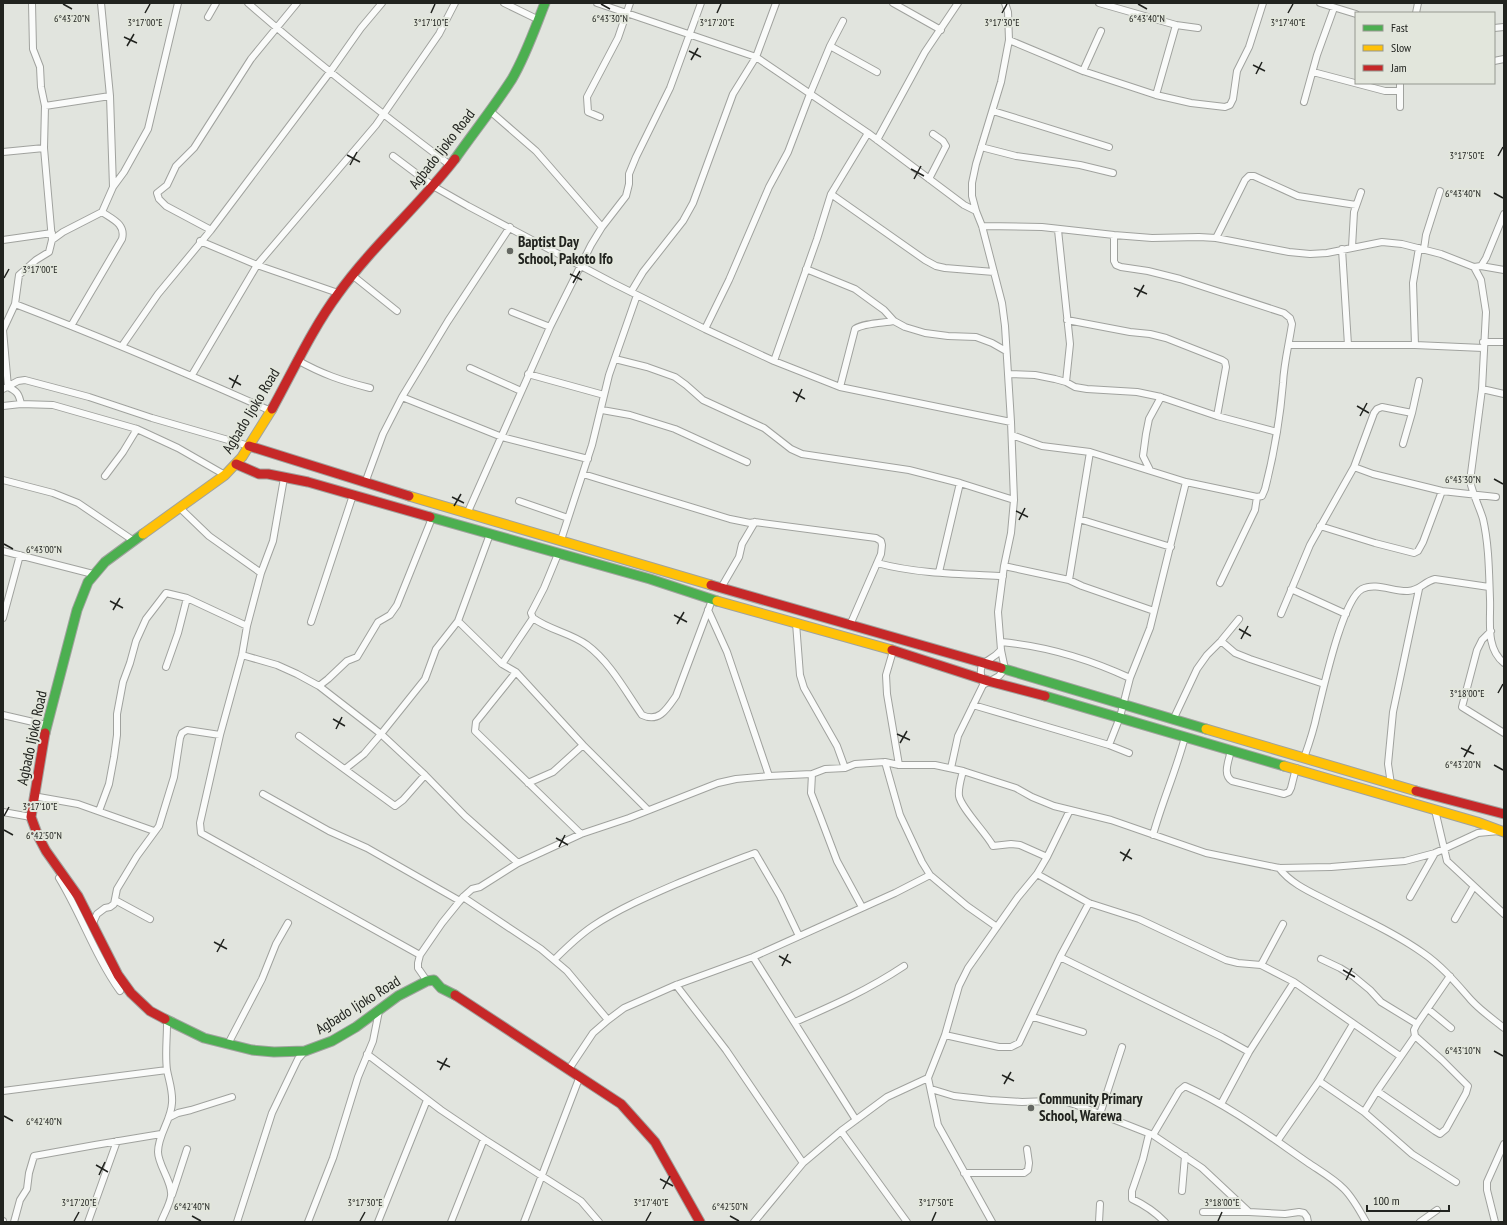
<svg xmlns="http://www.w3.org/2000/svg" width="1507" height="1225" font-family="'PT Sans Narrow',sans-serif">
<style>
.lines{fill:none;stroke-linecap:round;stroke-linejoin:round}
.street-casing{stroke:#a0a29e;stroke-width:8}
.fast-casing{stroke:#a0a29e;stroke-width:11}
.slow-casing{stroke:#a0a29e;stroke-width:11}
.jam-casing{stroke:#a0a29e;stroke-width:11}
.street{stroke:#fafbfa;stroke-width:6}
.fast{stroke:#4caf50;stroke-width:9}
.slow{stroke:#ffc107;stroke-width:9}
.jam{stroke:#c62828;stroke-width:9}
.ticks{fill:none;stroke:#21231f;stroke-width:1.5}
.poi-dot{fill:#646762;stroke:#e2e6dc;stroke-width:1.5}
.labels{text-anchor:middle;stroke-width:4;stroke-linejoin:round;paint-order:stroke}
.street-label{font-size:15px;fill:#21231f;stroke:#e2e6dc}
.poi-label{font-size:15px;font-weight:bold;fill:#21231f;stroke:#e2e6dc;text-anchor:start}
.ticks-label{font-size:10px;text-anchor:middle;fill:#21231f;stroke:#e2e6dc;stroke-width:4;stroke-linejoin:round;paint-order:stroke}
</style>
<rect width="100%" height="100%" fill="#e1e4de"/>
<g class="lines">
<g class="street-casing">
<path id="street" d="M 32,3 L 33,49 L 40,67 L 41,87 L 45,106 L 44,148 L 52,240
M 101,3 L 110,96 L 113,187
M 248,3 C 313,60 381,113 450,165
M 504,3 L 539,20
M 597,3 L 756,57 L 868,133 L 964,205 L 976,211
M 893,3 L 941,30
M 1099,3 L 1176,25 L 1198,28
M 1320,3 L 1356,14
M 1416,13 L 1418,3
M 208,17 L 216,3
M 1494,28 L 1504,27
M 1009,40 L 1083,71 L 1156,95 L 1191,103 L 1225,107 L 1230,105 L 1233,99 L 1237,71 L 1249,47 L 1263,3
M 830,46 L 877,72
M 1494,61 L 1504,59
M 1083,71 L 1101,31
M 1313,72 L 1385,91 L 1400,91
M 1156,95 L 1176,25
M 1304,102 L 1317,55 L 1334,8
M 45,106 L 110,96
M 1400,107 L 1400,83
M 490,111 L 536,151 L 602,227
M 993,111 L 1109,147
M 600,117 L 588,112 L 587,97 L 618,38 L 630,3
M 877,140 L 925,52 L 958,3
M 981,147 L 1016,156 L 1080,165 L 1113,173
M 3,152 L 44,148
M 393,156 L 433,186 L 468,206 L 613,283 L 705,329 L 774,361 L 840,387 L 1011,422
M 929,179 L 946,146 L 943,141 L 933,134
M 831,194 L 925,260 L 936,266 L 945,268 L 994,272
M 982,226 L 1042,227 L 1114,235 L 1152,238 L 1199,237 L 1216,238 L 1289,252 L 1310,254 L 1327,253 L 1382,242 L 1402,244 L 1441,254 L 1474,267 L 1481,280 L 1486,312 L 1482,389 L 1470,481 C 1473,495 1479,506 1483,519 C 1489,545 1489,573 1490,599 C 1491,620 1485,648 1504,663
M 211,230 L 166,206 L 159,199 L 157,193 L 167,185 L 176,166 L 194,148 L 251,59 L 297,3
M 1058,230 L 1070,344 L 1066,382
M 1216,238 L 1245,180 L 1249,176 L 1254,176 L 1298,196 L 1356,205
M 3,240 L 52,233
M 200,241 L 257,265 L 338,293
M 1352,247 L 1354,212 L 1361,192
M 1342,249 L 1348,345
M 1424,249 L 1426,235 L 1440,191
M 1481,266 L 1504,270
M 1474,267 L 1481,266 L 1486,258 L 1504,214
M 806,269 L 855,289 L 884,310 L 894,321 L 905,327 L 925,333 L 948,336 L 976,337 L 992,343 L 1006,351
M 352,275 L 397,311
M 631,292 L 643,272 L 683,221 L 693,203 L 733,94 L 756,57 L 776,3
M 15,304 C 101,337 186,373 271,411
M 512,312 L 550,327
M 1067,320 L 1130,332 L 1150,334 L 1166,338 L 1222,360 L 1225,362 L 1226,367 L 1217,416
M 71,326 L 122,239 C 126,224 112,219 102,212
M 705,329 L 729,280 L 769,187 L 788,152 L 810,94 L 830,46 L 843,21
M 1483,342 L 1504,342
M 1289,345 L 1415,345 L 1483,348
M 1415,345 L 1413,283 L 1419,248
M 122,346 L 158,294 L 211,230 L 330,72 L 361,28 L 382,3
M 615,359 L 647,367 L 675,377 L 686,385 L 703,400 L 764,428 L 791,449 L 802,454 L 909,470 L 960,483 L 1014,500
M 297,360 C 322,374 342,381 370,388
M 774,361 L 817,239 L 831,194 L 868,133
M 470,368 L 521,391
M 528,374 L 604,395
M 1008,374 L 1035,375 L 1055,379 L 1066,382 L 1075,387 L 1087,389 L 1137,392 L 1161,397 L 1217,416 L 1277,432
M 192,375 L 257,265 L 376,125 L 439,34 L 455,3
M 840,387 L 855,329 C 863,323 883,323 894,321
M 3,389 L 18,381 L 25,380 L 89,397 L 152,418 L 249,446
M 1482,389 L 1504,394
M 402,397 L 502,437 L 588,459
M 21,404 C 19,394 17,391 8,387 L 3,330 L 15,304 L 19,275 L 36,260 L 49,252 L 52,240 L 63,232 L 102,212 L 113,187 L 124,172 L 148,129 L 178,3
M 3,406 L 21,404 L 53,405 L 137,429 L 178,448 L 225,475
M 602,410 L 630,415 L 675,429 L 747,462
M 1412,413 L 1419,381
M 1012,435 L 1042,446 L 1090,452 L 1186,482 L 1257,497 L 1262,496 L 1265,489 C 1274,454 1280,419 1283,383 C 1284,363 1289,344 1292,324 L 1290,318 L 1284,313 L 1180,279 L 1148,271 L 1121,267 L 1116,265 L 1114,261 L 1114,235
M 1354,467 L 1373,474 L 1442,491 L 1496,497
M 1150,470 L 1143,456 L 1146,434 L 1149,419 L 1161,397
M 583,474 L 730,519 L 750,523 L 755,522 L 876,538 L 881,541 L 882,545 L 881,554 L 850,625
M 105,476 L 123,452 L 137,429
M 284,478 L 273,541 L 261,573 L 247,626 L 242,655 L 220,735 L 200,823 L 201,833 L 420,955
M 3,480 L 53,493 L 78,503 L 134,541
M 365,483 L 383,434 L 402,397 L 448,321 L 510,227
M 519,501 L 568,518
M 180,508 L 209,536 L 261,573
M 467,514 L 550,327 L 591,245 L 602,227 L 626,196 L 629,184 L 629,174 L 636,157 L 670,88 L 701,3
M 1079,519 L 1171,547
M 1320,526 L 1375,543 L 1414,553 L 1418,551 L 1423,542 L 1442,491
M 561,540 L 592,445 L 609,375 L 637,295
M 3,551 L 93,574
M 558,554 L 544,588 L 531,613 L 533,618 C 549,630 571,633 587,645 C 610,662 626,692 642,715 C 659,723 667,709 676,696 L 712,600
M 877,563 C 918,574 960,574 1003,576
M 1004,566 L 1069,580 L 1082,586 L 1154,611
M 939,572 L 960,483
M 1069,580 L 1090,452
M 1220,583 L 1255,510 L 1257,497
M 721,588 L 739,557 L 742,544 L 755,522
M 1291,589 L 1346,614
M 708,610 L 727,652 L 769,776
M 1281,614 L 1310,545 L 1354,467 L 1374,413 L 1377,409 L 1382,407 L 1412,413 L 1403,444
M 3,618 L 20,555
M 458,621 L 502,664 L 516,672 L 583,745 L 648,810
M 311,622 L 353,495
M 796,623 L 800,675 L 804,688 L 837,746 L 845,768
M 1491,631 L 1482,640 L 1477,650 L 1462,707 L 1504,733
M 1221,641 L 1235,653 L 1250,659 L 1324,684
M 1001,642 C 1046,646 1089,659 1130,678
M 893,651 L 886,675 L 887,694 L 899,765
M 242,655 L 277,665 L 297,674 L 319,686 L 381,734 L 425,775 L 465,816 L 518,863
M 502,664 L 533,618
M 166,667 L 178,633 L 187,598
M 516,672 L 476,722 L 475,731 L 581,834
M 982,681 C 977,658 988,665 1001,650
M 319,686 L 328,679 L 347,661 L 357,657 L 378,622 L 390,615 L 397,605 L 432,518
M 973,705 L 1109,745 L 1129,753
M 3,715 L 46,725
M 1173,720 L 1197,669 L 1207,655 L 1221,641 L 1239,619
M 299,736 L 395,806 L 403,800 L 425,775
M 1109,745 L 1120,717 L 1130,678 L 1150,628 L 1186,482
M 1231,750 C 1229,761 1222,774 1232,781 L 1284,794 L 1289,792 L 1291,788 L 1296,768
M 1304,758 C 1309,744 1314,729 1317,714 C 1323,691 1342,600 1362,589 C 1376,582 1394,592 1408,591 C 1421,590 1423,582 1435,579 L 1489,587
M 885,762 L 900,815 L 922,862 L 930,875 L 967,906 L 997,927
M 951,768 L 958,736 L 983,685 L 999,676 L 1005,669 L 1001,650 L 998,612 L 1004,566 L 1011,533 L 1014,500 L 1011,422 L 1005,326 L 1002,303 L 982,226 L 976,211 L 972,196 L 972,183 L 976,164 L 1001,82 L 1009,40 L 1008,12 L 1005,3
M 345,769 L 364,754 L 381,734 L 425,679 L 436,649 L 458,621 L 490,534
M 963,771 C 961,779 958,788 959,796 C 961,808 986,833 993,846 L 1011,844 L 1020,845 L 1047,857
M 812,774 L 811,793 L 820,816 L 837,861 L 862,907
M 528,783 L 553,772 L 583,745
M 1391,784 L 1388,764 L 1393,712 L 1419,589
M 263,794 L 329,831 L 367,848 L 460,901
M 33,796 L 78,804 L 154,831
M 1435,810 L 1447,861 L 1504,914
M 99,811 L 109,784 L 114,757 L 117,735 L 117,714 L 123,682 L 130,663 L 136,641 L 146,619 L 166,593 L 187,598 L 247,626
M 3,812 L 31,817
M 1153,835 C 1162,802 1176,771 1185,737
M 1279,868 C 1292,885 1313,893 1332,903 C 1363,919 1395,933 1423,953 C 1442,966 1456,983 1471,1000 C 1481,1011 1493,1019 1504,1028
M 1037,874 L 1089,903 L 1139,919 L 1226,960 L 1238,963 L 1261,965 L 1294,982 L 1400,1056
M 59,878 C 81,914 95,956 120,991
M 463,897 L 541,949 L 567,971 L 608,1020
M 1410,897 L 1435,853
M 115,900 L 150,919
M 1455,919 L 1474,886
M 93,923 L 97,914 L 105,908 L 110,907 L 114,904 L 117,889 L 137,856 L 159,826 L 174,777 L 180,738 L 182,733 L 187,730 L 220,735
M 753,957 L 856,1120
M 1060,957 L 1222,1037 L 1249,1052
M 1321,959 L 1340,968 L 1353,976 L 1370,990 L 1381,1002 L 1417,1024
M 554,960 C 566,948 578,936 593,926 C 620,908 651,895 681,882 C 706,872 730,862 755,853 L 780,896 L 799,936
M 1261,965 L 1283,924
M 427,981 L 418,968 L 418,963 L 420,955 L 442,923 L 463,897 L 472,889 L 480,887 L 518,863 L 581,834 L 629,818 L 718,783 L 736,779 L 769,776 L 812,774 L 825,769 L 845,768 L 855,764 L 885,762 L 899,765 L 935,765 L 963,771 L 1016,788 L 1032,797 L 1054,806 L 1111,820 L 1206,853 L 1279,868 L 1331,867 L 1405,861 L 1435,853 L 1478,833 L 1499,831
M 676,985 L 726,1050 L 803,1163
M 1428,1009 L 1451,1028
M 1033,1017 L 1083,1032
M 795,1022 C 834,1005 868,990 904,966
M 945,1035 L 999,1047 L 1011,1047 L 1019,1043 L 1060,957 L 1089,903
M 228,1044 L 262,979 L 276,944 L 288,923
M 367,1054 L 441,1110 L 484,1139 L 581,1201 L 599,1222
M 569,1069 L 593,1033 L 608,1020 L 624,1008 L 676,985 L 753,957 L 895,893 L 930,875
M 928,1078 L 938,1125 L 992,1222
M 1319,1081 L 1364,1112 L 1412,1154 L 1456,1182
M 931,1089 L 954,1096 L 990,1100 L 1022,1102 L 1050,1101 L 1067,1102 L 1082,1107 L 1153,1135 L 1202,1168 L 1249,1212 L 1285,1214 L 1299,1212 L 1304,1213 L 1307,1217 L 1308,1222
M 3,1091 L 167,1070
M 1377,1091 L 1435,1131 L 1440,1134 L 1446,1129 L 1466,1093 L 1468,1086 L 1442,1060 L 1415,1036
M 1221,1104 L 1249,1052 L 1294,982
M 1364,1112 L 1377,1091 L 1415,1036 L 1414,1030 L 1417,1024 L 1450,976
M 1100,1114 L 1122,1047
M 170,1117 L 178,1113 L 191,1110 L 232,1097
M 841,1131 L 907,1222
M 1149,1134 L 1143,1159 L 1132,1191 L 1132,1199 C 1145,1205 1155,1212 1165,1222
M 1153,1135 L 1179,1091 L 1185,1086 C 1230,1106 1268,1135 1307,1162 C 1320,1171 1333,1178 1344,1189 C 1353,1198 1360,1211 1366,1222
M 1278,1140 L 1319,1081 L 1353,1024
M 964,1173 L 1024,1173 L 1028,1170 L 1029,1163 L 1027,1149
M 1182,1191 L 1185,1156
M 172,1195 L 187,1149
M 1203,1212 L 1249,1212
M 3,1221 L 3,1222
M 14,1222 L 20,1200 L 27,1189 L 29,1173 L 34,1156 L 95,1145 L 161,1134
M 88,1222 L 117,1141
M 161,1222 C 164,1214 170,1204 171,1196 C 173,1183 158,1165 158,1152 C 158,1134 171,1121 172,1103 C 173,1091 169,1081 167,1070 C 165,1055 167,1039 167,1024 L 172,1021
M 237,1222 L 272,1113 L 298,1059 L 305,1051
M 308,1222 L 333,1158 L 358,1077 L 373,1041 L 379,1011
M 378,1222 L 427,1100
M 451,1222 L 484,1139
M 524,1222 L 580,1076
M 754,1222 L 803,1163 L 841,1131 L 887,1097 L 928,1078 L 945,1035 L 959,986 L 968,968 L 1018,897 L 1037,874 L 1047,857 L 1070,810
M 1099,1222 L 1100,1204
M 1420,1222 L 1437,1210
M 1495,1222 L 1487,1190 L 1487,1182 L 1504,1144"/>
</g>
<g class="fast-casing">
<path id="fast" d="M 455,159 C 474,132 494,107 512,79 C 526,55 535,28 545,3
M 430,517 L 650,579 L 717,601
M 1001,668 L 1206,729
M 1045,696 L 1284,766
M 45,733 L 77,610 L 88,582 L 105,562 L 143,534
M 165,1019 L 204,1038 L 252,1050 L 274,1052 L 305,1051 L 332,1041 L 356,1027 L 398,996 L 427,981 L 434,980 L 441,988 L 455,995"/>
</g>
<g class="slow-casing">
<path id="slow" d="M 409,496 L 711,585
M 143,534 L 225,475 L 242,457 L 272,409
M 717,601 L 892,650
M 1206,729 L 1416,791
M 1284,766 L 1477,822 L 1504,832"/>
</g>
<g class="jam-casing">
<path id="jam" d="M 272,409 C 293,371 312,329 338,294 C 373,245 419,206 455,159
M 249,446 L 409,496
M 236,464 L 259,474 L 268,474 L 308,482 L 430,517
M 711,585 L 1001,668
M 892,650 L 988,681 L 1045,696
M 45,733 L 31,817 L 38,836 L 46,851 L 78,896 L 118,975 L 131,993 L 150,1011 L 165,1019
M 1416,791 L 1504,814
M 455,995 L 621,1104 L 655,1142 L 700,1222"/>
</g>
<use href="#street" class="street"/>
<use href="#fast" class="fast"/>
<use href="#slow" class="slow"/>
<use href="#jam" class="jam"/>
</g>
<path class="ticks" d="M 63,4 L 72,9M 601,4 L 610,9M 1138,4 L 1147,9M 145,13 L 150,4M 431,13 L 435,4M 717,13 L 721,4M 1002,13 L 1007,4M 1288,13 L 1293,4M 124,37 L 137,43M 127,46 L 134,34M 689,51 L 701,57M 691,60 L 698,48M 1253,65 L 1265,71M 1256,74 L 1262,62M 347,155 L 360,162M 1498,156 L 1503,147M 350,165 L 357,152M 911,169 L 924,176M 914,179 L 921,166M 1494,193 L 1503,198M 570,274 L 582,280M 4,278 L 9,269M 573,283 L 580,271M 1134,288 L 1147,294M 1137,297 L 1144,285M 229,378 L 241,385M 232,388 L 238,375M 793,392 L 805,399M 796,402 L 802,389M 1357,406 L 1369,413M 1360,416 L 1367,403M 1494,479 L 1503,484M 452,497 L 464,503M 454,506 L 461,494M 1016,511 L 1028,517M 1019,520 L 1025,508M 4,544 L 13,549M 110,601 L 123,608M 113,610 L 120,598M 674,615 L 687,622M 677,624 L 684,612M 1239,629 L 1251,636M 1241,639 L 1248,626M 1498,693 L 1503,684M 333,719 L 345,726M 336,729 L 342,717M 897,734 L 910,740M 900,743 L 907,731M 1461,748 L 1474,754M 1464,757 L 1471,745M 1494,765 L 1503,770M 4,816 L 9,807M 4,830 L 13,835M 556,838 L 568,845M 559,847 L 565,835M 1120,852 L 1132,859M 1123,861 L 1130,849M 214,942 L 227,949M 217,952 L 224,939M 779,956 L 791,963M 782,966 L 788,954M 1343,970 L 1355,977M 1346,980 L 1352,968M 1494,1051 L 1503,1056M 437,1061 L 450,1067M 440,1070 L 447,1058M 1002,1075 L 1014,1081M 1004,1084 L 1011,1072M 4,1116 L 13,1121M 96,1165 L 108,1172M 99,1175 L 105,1162M 660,1179 L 673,1186M 663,1189 L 670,1176M 192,1216 L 201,1221M 730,1216 L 739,1221M 74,1221 L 79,1212M 360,1221 L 365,1212M 646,1221 L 651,1212M 932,1221 L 936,1212M 1218,1221 L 1222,1212"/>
<g class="poi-dot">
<circle cx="510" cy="251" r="4"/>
<circle cx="1031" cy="1108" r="4"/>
</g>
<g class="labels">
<g class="street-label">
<text transform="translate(442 149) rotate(-52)" y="5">Agbado Ijoko Road</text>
<text transform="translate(251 411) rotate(-59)" y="5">Agbado Ijoko Road</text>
<text transform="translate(32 738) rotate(-78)" y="5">Agbado Ijoko Road</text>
<text transform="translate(358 1005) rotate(-32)" y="5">Agbado Ijoko Road</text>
</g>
<g class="poi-label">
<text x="518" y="247">Baptist Day<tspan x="518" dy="17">School, Pakoto Ifo</tspan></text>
<text x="1039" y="1104">Community Primary<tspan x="1039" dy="17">School, Warewa</tspan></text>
</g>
</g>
<g class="ticks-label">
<text x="1147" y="22">6°43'40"N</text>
<text x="72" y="22">6°43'20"N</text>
<text x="610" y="22">6°43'30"N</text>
<text x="145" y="26">3°17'00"E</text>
<text x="431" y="26">3°17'10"E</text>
<text x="717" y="26">3°17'20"E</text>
<text x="1002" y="26">3°17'30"E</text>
<text x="1288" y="26">3°17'40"E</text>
<text x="1467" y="159">3°17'50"E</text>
<text x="1463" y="197">6°43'40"N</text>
<text x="40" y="273">3°17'00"E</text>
<text x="1463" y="483">6°43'30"N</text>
<text x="44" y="553">6°43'00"N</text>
<text x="1467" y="697">3°18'00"E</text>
<text x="1463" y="768">6°43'20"N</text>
<text x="40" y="810">3°17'10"E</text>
<text x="44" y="839">6°42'50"N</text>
<text x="1463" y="1054">6°43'10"N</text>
<text x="44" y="1125">6°42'40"N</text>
<text x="79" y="1206">3°17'20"E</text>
<text x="365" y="1206">3°17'30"E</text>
<text x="651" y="1206">3°17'40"E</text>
<text x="936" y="1206">3°17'50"E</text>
<text x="1222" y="1206">3°18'00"E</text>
<text x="192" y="1210">6°42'40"N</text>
<text x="730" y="1210">6°42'50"N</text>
</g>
<rect width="1507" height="1225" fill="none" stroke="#21231f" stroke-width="8"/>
<rect x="1355" y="12" width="140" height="72" fill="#e2e6dc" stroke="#959890"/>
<rect x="1363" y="25" width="20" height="6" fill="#4caf50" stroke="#959890"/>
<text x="1391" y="32" font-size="12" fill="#21231f">Fast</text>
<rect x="1363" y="45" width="20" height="6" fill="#ffc107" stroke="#959890"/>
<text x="1391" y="52" font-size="12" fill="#21231f">Slow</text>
<rect x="1363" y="65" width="20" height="6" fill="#c62828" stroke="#959890"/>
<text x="1391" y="72" font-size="12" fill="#21231f">Jam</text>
<path d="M1367 1205v6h82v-6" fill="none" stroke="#21231f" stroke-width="2"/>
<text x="1373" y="1205" font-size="12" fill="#21231f" stroke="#e2e6dc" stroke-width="3" paint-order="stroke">100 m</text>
</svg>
